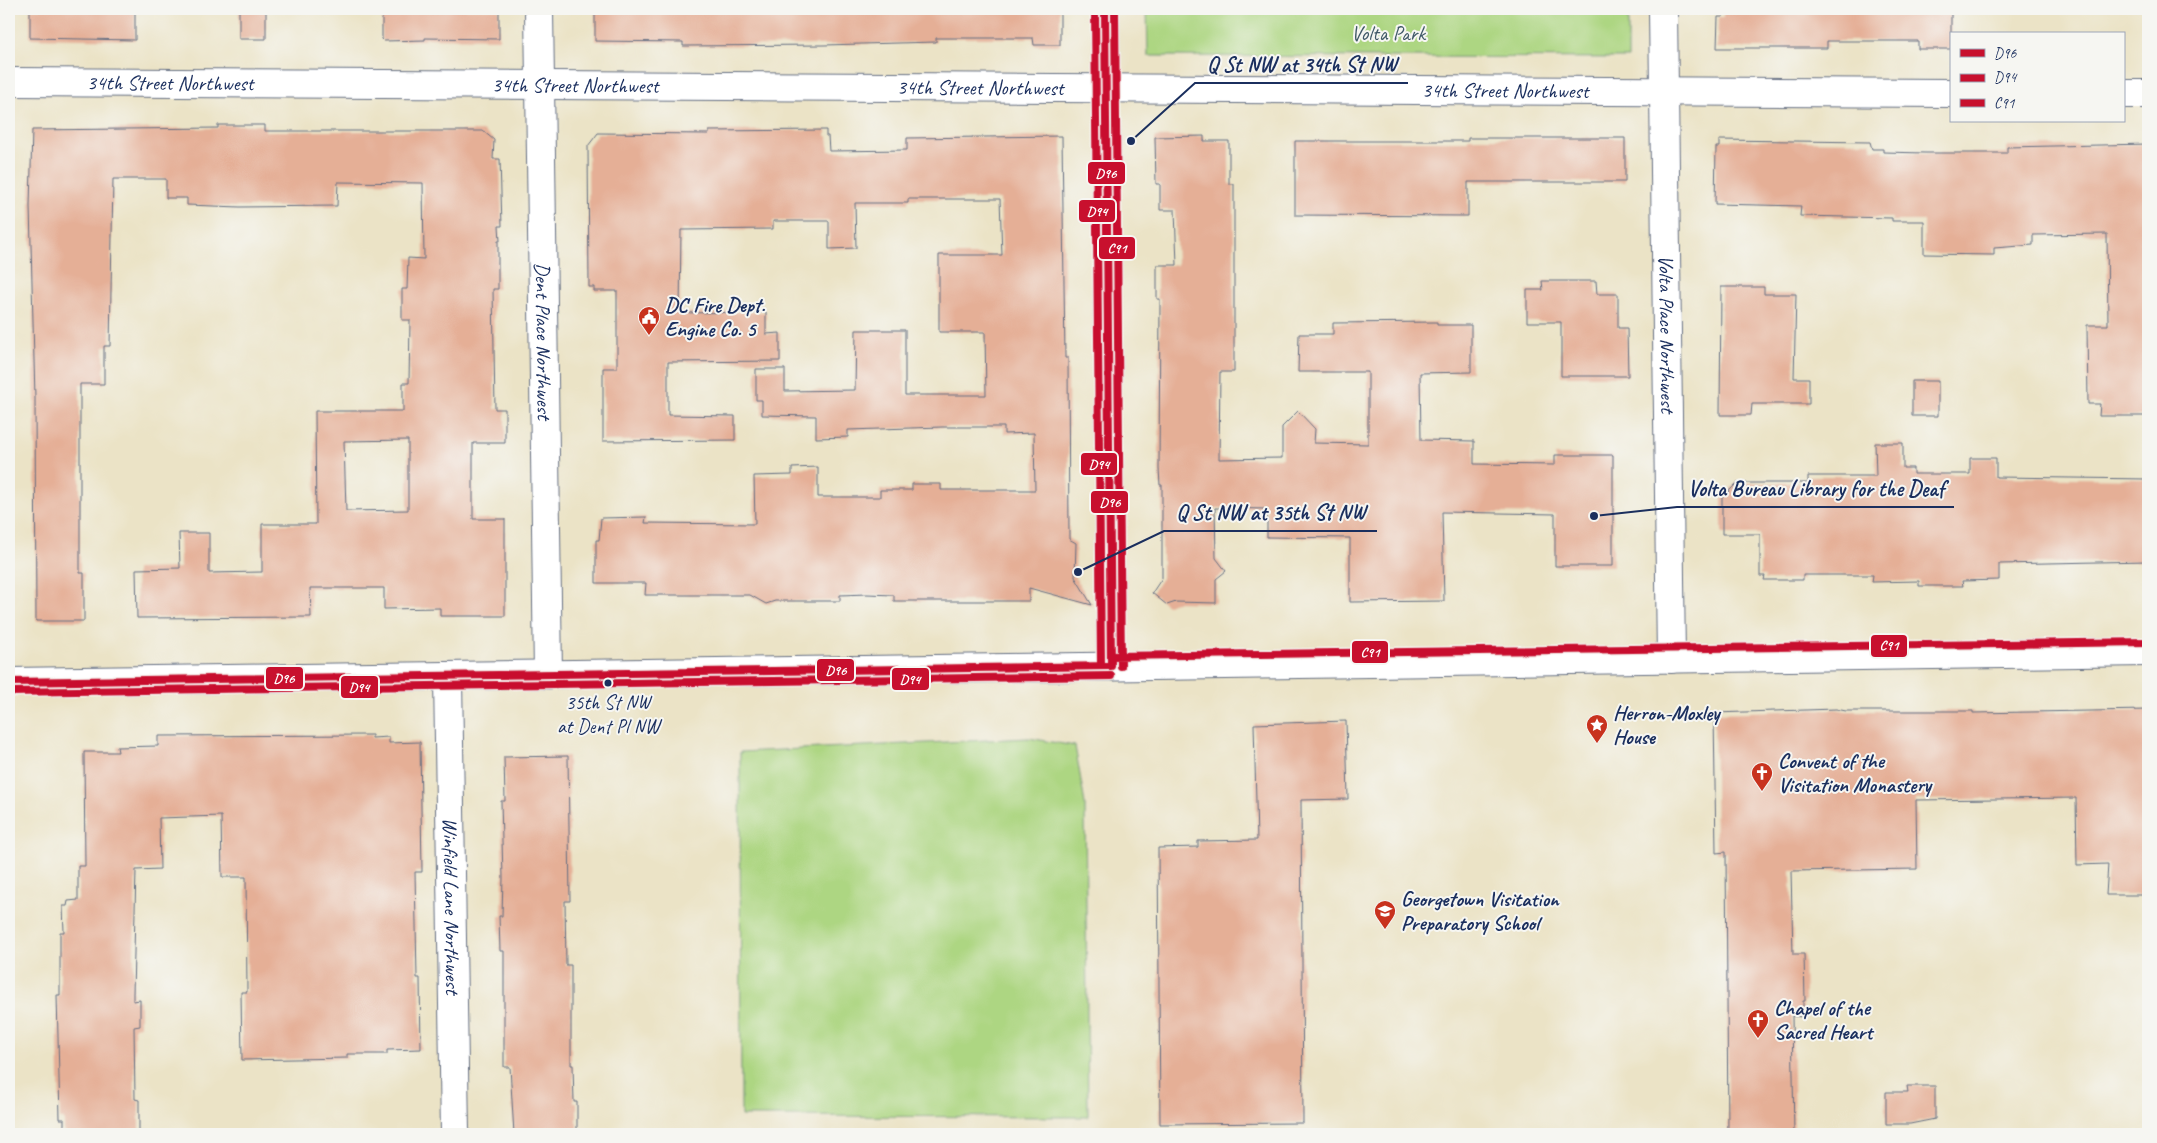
<svg xmlns="http://www.w3.org/2000/svg" width="2157" height="1143" font-family="Caveat,sans-serif">
<style>
.green{fill:#add682;stroke:#648270}
.building{fill:#e5af96;fill-rule:evenodd}
.lines{fill:none;stroke-linecap:round;stroke-linejoin:round}
.minor-casing{stroke:#646e82;stroke-width:30}
.tertiary-casing{stroke:#646e82;stroke-width:30}
.minor{stroke:#fff;stroke-width:28}
.tertiary{stroke:#fff;stroke-width:28}
.bus-1-casing{stroke:#f6f6f2;stroke-width:11}
.bus-2-casing{stroke:#f6f6f2;stroke-width:11}
.bus-3-casing{stroke:#f6f6f2;stroke-width:11}
.bus-1{stroke:#c8102e;stroke-width:8}
.bus-2{stroke:#c8102e;stroke-width:8}
.bus-3{stroke:#c8102e;stroke-width:8}
.bus-dot{fill:#1b2f5e;stroke:#f6f6f2;stroke-width:2}
.labels{text-anchor:middle;stroke-width:4;stroke-linejoin:round;paint-order:stroke}
.bus-label{font-size:20px;fill:#1b2f5e;stroke:#f6f6f2}
.park-label{font-size:21px;fill:#405967;stroke:#f6f6f2}
.street-label{font-size:21px;fill:#1b2f5e;stroke:#f6f6f2}
.poi-label{font-size:21px;font-weight:bold;fill:#1b2f5e;stroke:#f6f6f2;text-anchor:start}
.leader{fill:none;stroke:#1b2f5e;stroke-width:2}
.callout-dot{fill:#1b2f5e;stroke:#f6f6f2;stroke-width:2}
.callout-label{font-size:22px;text-anchor:middle;font-weight:bold;fill:#1b2f5e;stroke:#f6f6f2;stroke-width:4;stroke-linejoin:round;paint-order:stroke}
.line-badge{stroke:#f6f6f2;stroke-width:2}
.badge-label{font-size:14px;text-anchor:middle;font-weight:bold;fill:#fff}
</style>
<rect width="100%" height="100%" fill="#f6f6f2"/>
<filter id="ink" filterUnits="userSpaceOnUse"><feTurbulence type="fractalNoise" baseFrequency=".02" numOctaves="2"/><feDisplacementMap in="SourceGraphic" scale="10" xChannelSelector="R" yChannelSelector="G"/><feConvolveMatrix kernelMatrix="1 2 1 2 8 2 1 2 1" color-interpolation-filters="sRGB"/></filter>
<filter id="wash" filterUnits="userSpaceOnUse"><feTurbulence type="fractalNoise" baseFrequency=".0096" numOctaves="4" result="noise"/><feDisplacementMap in="SourceGraphic" scale="20" xChannelSelector="R" yChannelSelector="G"/><feGaussianBlur stdDeviation="1.12" result="paint"/><feColorMatrix in="noise" values="0 0 0 0 0 0 0 0 0 0 0 0 0 0 0 0 0 1.4 0 .05"/><feComposite in="paint" operator="in"/></filter>
<g filter="url(#wash)">
<rect width="100%" height="100%" fill="#ebe3c6"/>
<path class="green" d="M 1147,9 L 1628,9 L 1628,58 L 1148,56 Z
M 1029,738 L 1075,746 L 1085,804 L 1088,1117 L 741,1116 L 740,752 Z"/>
<g id="blocks">
<path class="building" d="M 30,9 L 135,9 L 135,40 L 30,38 Z
M 239,9 L 266,9 L 266,39 L 239,39 Z
M 382,9 L 499,9 L 499,39 L 425,38 L 425,40 L 384,41 L 382,39 Z
M 595,9 L 1060,9 L 1060,45 L 1034,45 L 1033,38 L 936,38 L 936,42 L 824,45 L 683,46 L 683,42 L 595,41 Z
M 1723,9 L 1951,9 L 1951,49 L 1918,49 L 1918,41 L 1827,41 L 1827,48 L 1717,48 L 1718,17 L 1723,17 Z
M 218,125 L 265,125 L 265,131 L 483,131 L 494,140 L 493,159 L 500,159 L 502,226 L 499,226 L 500,241 L 498,241 L 498,289 L 493,289 L 495,409 L 505,409 L 505,443 L 473,443 L 473,519 L 505,519 L 505,616 L 440,616 L 440,608 L 384,609 L 384,588 L 310,588 L 311,617 L 137,618 L 136,569 L 180,568 L 179,533 L 209,533 L 209,573 L 262,572 L 262,524 L 316,524 L 315,411 L 403,411 L 403,383 L 409,383 L 410,320 L 402,320 L 402,289 L 407,289 L 408,258 L 424,259 L 423,183 L 338,182 L 337,206 L 240,207 L 187,205 L 187,198 L 166,198 L 166,179 L 113,179 L 110,346 L 104,346 L 104,384 L 80,384 L 80,573 L 84,573 L 84,621 L 36,621 L 35,398 L 30,206 L 32,130 L 218,128 ZM 408,440 L 408,510 L 346,511 L 344,441 Z
M 826,130 L 826,136 L 828,136 L 829,151 L 907,150 L 907,138 L 1062,136 L 1065,358 L 1068,358 L 1069,539 L 1076,543 L 1075,577 L 1092,605 L 1029,588 L 1029,601 L 894,601 L 894,595 L 867,594 L 840,595 L 840,601 L 775,601 L 766,604 L 750,595 L 645,595 L 646,583 L 596,583 L 596,540 L 599,540 L 601,518 L 646,517 L 645,523 L 755,524 L 754,476 L 792,475 L 792,468 L 818,467 L 818,497 L 880,497 L 880,490 L 912,490 L 912,484 L 941,484 L 941,490 L 1035,490 L 1034,433 L 1004,434 L 1004,427 L 942,427 L 848,430 L 848,437 L 816,438 L 816,416 L 762,415 L 762,400 L 756,400 L 756,369 L 785,369 L 785,391 L 855,390 L 856,330 L 905,330 L 905,395 L 986,395 L 985,332 L 939,332 L 939,255 L 1002,255 L 1000,199 L 908,199 L 908,203 L 855,203 L 856,248 L 829,249 L 829,221 L 773,221 L 773,229 L 681,230 L 680,313 L 766,312 L 766,334 L 780,333 L 780,361 L 668,362 L 668,415 L 735,416 L 735,440 L 603,441 L 603,368 L 617,368 L 617,291 L 594,291 L 594,287 L 589,287 L 588,146 L 598,133 L 709,134 L 709,131 Z
M 1204,136 L 1204,141 L 1229,141 L 1229,184 L 1234,184 L 1234,372 L 1220,372 L 1219,459 L 1282,458 L 1282,427 L 1298,411 L 1315,429 L 1314,443 L 1368,444 L 1368,372 L 1298,372 L 1299,334 L 1333,334 L 1333,323 L 1437,322 L 1437,325 L 1471,325 L 1471,372 L 1420,373 L 1421,440 L 1474,441 L 1474,464 L 1555,465 L 1555,455 L 1613,455 L 1613,566 L 1555,566 L 1555,514 L 1442,512 L 1444,601 L 1350,602 L 1350,538 L 1267,537 L 1267,509 L 1215,508 L 1216,558 L 1226,571 L 1216,579 L 1216,603 L 1176,602 L 1167,605 L 1152,593 L 1162,578 L 1162,485 L 1160,485 L 1159,469 L 1160,299 L 1157,299 L 1157,265 L 1177,265 L 1175,210 L 1160,210 L 1160,184 L 1156,184 L 1155,137 Z
M 1468,138 L 1625,138 L 1625,182 L 1468,182 L 1468,216 L 1295,215 L 1295,141 L 1468,141 Z
M 1719,140 L 1870,142 L 1872,149 L 1883,149 L 1883,152 L 1925,153 L 2007,153 L 2007,147 L 2148,144 L 2148,416 L 2099,416 L 2100,404 L 2088,404 L 2087,325 L 2108,325 L 2107,234 L 2033,235 L 2033,245 L 1994,248 L 1994,255 L 1924,254 L 1924,221 L 1892,221 L 1892,218 L 1800,216 L 1801,206 L 1715,204 L 1716,147 L 1719,147 Z
M 1542,281 L 1596,281 L 1597,294 L 1618,294 L 1618,328 L 1627,328 L 1628,376 L 1561,376 L 1561,322 L 1527,322 L 1527,290 L 1543,290 Z
M 1721,287 L 1764,287 L 1764,294 L 1796,294 L 1794,378 L 1809,378 L 1809,404 L 1752,404 L 1751,415 L 1720,415 Z
M 1912,381 L 1938,381 L 1938,416 L 1912,416 Z
M 1875,443 L 1903,443 L 1903,468 L 1913,468 L 1913,474 L 1970,474 L 1970,458 L 1996,458 L 1996,477 L 2148,479 L 2148,561 L 1999,564 L 1999,580 L 1962,581 L 1963,586 L 1919,586 L 1919,581 L 1872,582 L 1873,575 L 1803,575 L 1803,580 L 1764,580 L 1765,576 L 1760,576 L 1760,534 L 1722,534 L 1722,498 L 1737,483 L 1808,483 L 1808,476 L 1876,476 Z
M 1836,709 L 1846,711 L 1973,711 L 1973,713 L 2148,710 L 2148,895 L 2106,895 L 2108,864 L 2077,865 L 2076,798 L 1916,800 L 1917,869 L 1791,871 L 1793,954 L 1804,954 L 1805,1001 L 1803,1001 L 1803,1017 L 1792,1016 L 1794,1134 L 1728,1134 L 1726,852 L 1716,853 L 1714,713 Z
M 1346,721 L 1348,799 L 1301,800 L 1303,1123 L 1160,1124 L 1158,848 L 1198,847 L 1198,841 L 1257,840 L 1254,724 Z
M 372,735 L 372,738 L 389,737 L 389,743 L 420,742 L 422,872 L 415,872 L 417,978 L 420,978 L 421,1049 L 387,1050 L 387,1054 L 347,1054 L 347,1058 L 242,1060 L 241,992 L 247,992 L 246,877 L 222,877 L 221,816 L 159,818 L 160,869 L 136,870 L 133,994 L 133,1001 L 140,1000 L 140,1026 L 134,1027 L 135,1099 L 139,1100 L 139,1134 L 64,1134 L 64,1119 L 60,1119 L 57,995 L 60,995 L 60,932 L 64,932 L 63,906 L 67,906 L 68,901 L 78,900 L 78,866 L 85,866 L 84,752 L 118,752 L 117,747 L 158,746 L 158,736 Z
M 568,756 L 570,901 L 565,901 L 566,965 L 571,965 L 571,1065 L 573,1065 L 574,1102 L 577,1102 L 577,1134 L 514,1134 L 510,1067 L 504,1067 L 504,951 L 500,951 L 499,916 L 502,916 L 503,878 L 501,801 L 505,801 L 504,757 Z
M 1907,1086 L 1935,1086 L 1935,1119 L 1910,1124 L 1886,1124 L 1886,1092 L 1908,1092 Z"/>
</g>
</g>
<g filter="url(#ink)">
<use href="#blocks" fill-opacity="0" stroke="#646e82" stroke-width="1"/>
<g class="lines">
<g class="minor-casing">
<g id="minor">
<path id="s1" d="M 539,9 L 548,675"/>
<path d="M 1105,9 L 1111,666"/>
<path id="s2" d="M 1663,9 L 1671,659"/>
<path id="s3" d="M 448,677 L 455,1134"/>
<path d="M 9,682 L 2148,652"/>
</g>
</g>
<g class="tertiary-casing">
<g id="tertiary">
<path id="s4" d="M 9,82 L 1951,93"/>
<path d="M 2123,94 L 2148,94"/>
</g>
</g>
<use href="#minor" class="minor"/>
<use href="#tertiary" class="tertiary"/>
<g class="bus-1-casing">
<path id="bus-1" d="M 1105,9 L 1111,666
M 9,682 L 1111,666"/>
</g>
<g class="bus-2-casing">
<path id="bus-2" d="M 1095,9 L 1101,666
M 9,692 L 1111,676"/>
</g>
<g class="bus-3-casing">
<path id="bus-3" d="M 1115,9 L 1121,666
M 1111,656 L 2148,642"/>
</g>
<use href="#bus-1" class="bus-1"/>
<use href="#bus-2" class="bus-2"/>
<use href="#bus-3" class="bus-3"/>
</g>
</g>
<defs>
<g id="civic-pin" transform="scale(1.125)"><path d="M0 17L-7.5 6A9.5 9.5 0 1 1 7.5 6Z" fill="#c8321e" stroke="#f6f6f2"/><path d="M-.6-6.5H3V-4.5H.6V-3L4-1V1h2V6H-6V1h2V-1L-.6-3ZM-1.2 2.5V6h2.4V2.5Z" fill="#fff"/></g>
<g id="sight-pin" transform="scale(1.125)"><path d="M0 17L-7.5 6A9.5 9.5 0 1 1 7.5 6Z" fill="#c8321e" stroke="#f6f6f2"/><path d="M0-6L1.8-2.2L6-1.7L2.9 1.2L3.7 5.4L0 3.3L-3.7 5.4L-2.9 1.2L-6-1.7L-1.8-2.2Z" fill="#fff"/></g>
<g id="church-pin" transform="scale(1.125)"><path d="M0 17L-7.5 6A9.5 9.5 0 1 1 7.5 6Z" fill="#c8321e" stroke="#f6f6f2"/><path d="M-1.2-6h2.4v3.5h3.3v2.4h-3.3V6h-2.4V-.1h-3.3v-2.4h3.3Z" fill="#fff"/></g>
<g id="school-pin" transform="scale(1.125)"><path d="M0 17L-7.5 6A9.5 9.5 0 1 1 7.5 6Z" fill="#c8321e" stroke="#f6f6f2"/><path d="M0-5L7-2L0 1L-7-2ZM-4 1L0 2.5L4 1V4Q0 6-4 4Z" fill="#fff"/></g>
</defs>
<g fill-rule="evenodd">
<use href="#civic-pin" x="649" y="317"/>
<use href="#sight-pin" x="1597" y="725"/>
<use href="#church-pin" x="1762" y="773"/>
<use href="#school-pin" x="1385" y="911"/>
<use href="#church-pin" x="1758" y="1020"/>
</g>
<circle class="bus-dot" cx="608" cy="683" r="4.5"/>
<g class="labels">
<g class="bus-label">
<text x="608" y="709">35th St NW<tspan x="608" dy="24">at Dent Pl NW</tspan></text>
</g>
<g class="park-label">
<text x="1388" y="40">Volta Park</text>
</g>
<g class="street-label">
<text dy="7" stroke="none"><textPath href="#s4" startOffset="161">34th Street Northwest</textPath></text>
<text dy="7" stroke="none"><textPath href="#s4" startOffset="566">34th Street Northwest</textPath></text>
<text dy="7" stroke="none"><textPath href="#s4" startOffset="971">34th Street Northwest</textPath></text>
<text dy="7" stroke="none"><textPath href="#s4" startOffset="1496">34th Street Northwest</textPath></text>
<text dy="7" stroke="none"><textPath href="#s2" startOffset="325">Volta Place Northwest</textPath></text>
<text dy="7" stroke="none"><textPath href="#s1" startOffset="332">Dent Place Northwest</textPath></text>
<text dy="7" stroke="none"><textPath href="#s3" startOffset="229">Winfield Lane Northwest</textPath></text>
</g>
<g class="poi-label">
<text x="665" y="312">DC Fire Dept.<tspan x="665" dy="24">Engine Co. 5</tspan></text>
<text x="1613" y="720">Herron-Moxley<tspan x="1613" dy="24">House</tspan></text>
<text x="1778" y="768">Convent of the<tspan x="1778" dy="24">Visitation Monastery</tspan></text>
<text x="1401" y="906">Georgetown Visitation<tspan x="1401" dy="24">Preparatory School</tspan></text>
<text x="1774" y="1015">Chapel of the<tspan x="1774" dy="24">Sacred Heart</tspan></text>
</g>
</g>
<path class="leader" d="M1131 141L1195 83H1408M1594 516L1677 507H1954M1078 572L1164 531H1377"/>
<g class="callout-dot">
<circle cx="1131" cy="141" r="5"/>
<circle cx="1594" cy="516" r="5"/>
<circle cx="1078" cy="572" r="5"/>
</g>
<g class="callout-label">
<text x="1302" y="72">Q St NW at 34th St NW</text>
<text x="1816" y="496">Volta Bureau Library for the Deaf</text>
<text x="1271" y="520">Q St NW at 35th St NW</text>
</g>
<g class="line-badge">
<rect x="1087" y="161" width="39" height="24" rx="5" fill="#c8102e"/>
<rect x="1078" y="199" width="38" height="24" rx="5" fill="#c8102e"/>
<rect x="1098" y="236" width="38" height="24" rx="5" fill="#c8102e"/>
<rect x="1080" y="452" width="38" height="24" rx="5" fill="#c8102e"/>
<rect x="1090" y="490" width="39" height="24" rx="5" fill="#c8102e"/>
<rect x="1870" y="634" width="38" height="24" rx="5" fill="#c8102e"/>
<rect x="1351" y="640" width="38" height="24" rx="5" fill="#c8102e"/>
<rect x="816" y="658" width="39" height="24" rx="5" fill="#c8102e"/>
<rect x="265" y="666" width="39" height="24" rx="5" fill="#c8102e"/>
<rect x="891" y="667" width="39" height="24" rx="5" fill="#c8102e"/>
<rect x="340" y="675" width="39" height="24" rx="5" fill="#c8102e"/>
</g>
<g class="badge-label">
<text x="1106" y="178">D96</text>
<text x="1097" y="216">D94</text>
<text x="1117" y="253">C91</text>
<text x="1099" y="469">D94</text>
<text x="1110" y="507">D96</text>
<text x="1889" y="650">C91</text>
<text x="1370" y="657">C91</text>
<text x="836" y="675">D96</text>
<text x="284" y="683">D96</text>
<text x="910" y="684">D94</text>
<text x="359" y="692">D94</text>
</g>
<rect width="2157" height="1143" fill="none" stroke="#f6f6f2" stroke-width="30"/>
<rect x="1950" y="32" width="175" height="90" fill="#f6f6f2" stroke="#9ea6b7"/>
<rect x="1960" y="49" width="25" height="8" fill="#c8102e" stroke="#9ea6b7"/>
<text x="1994" y="58" font-size="15" fill="#1b2f5e">D96</text>
<rect x="1960" y="74" width="25" height="8" fill="#c8102e" stroke="#9ea6b7"/>
<text x="1994" y="82" font-size="15" fill="#1b2f5e">D94</text>
<rect x="1960" y="99" width="25" height="8" fill="#c8102e" stroke="#9ea6b7"/>
<text x="1994" y="108" font-size="15" fill="#1b2f5e">C91</text>
</svg>
